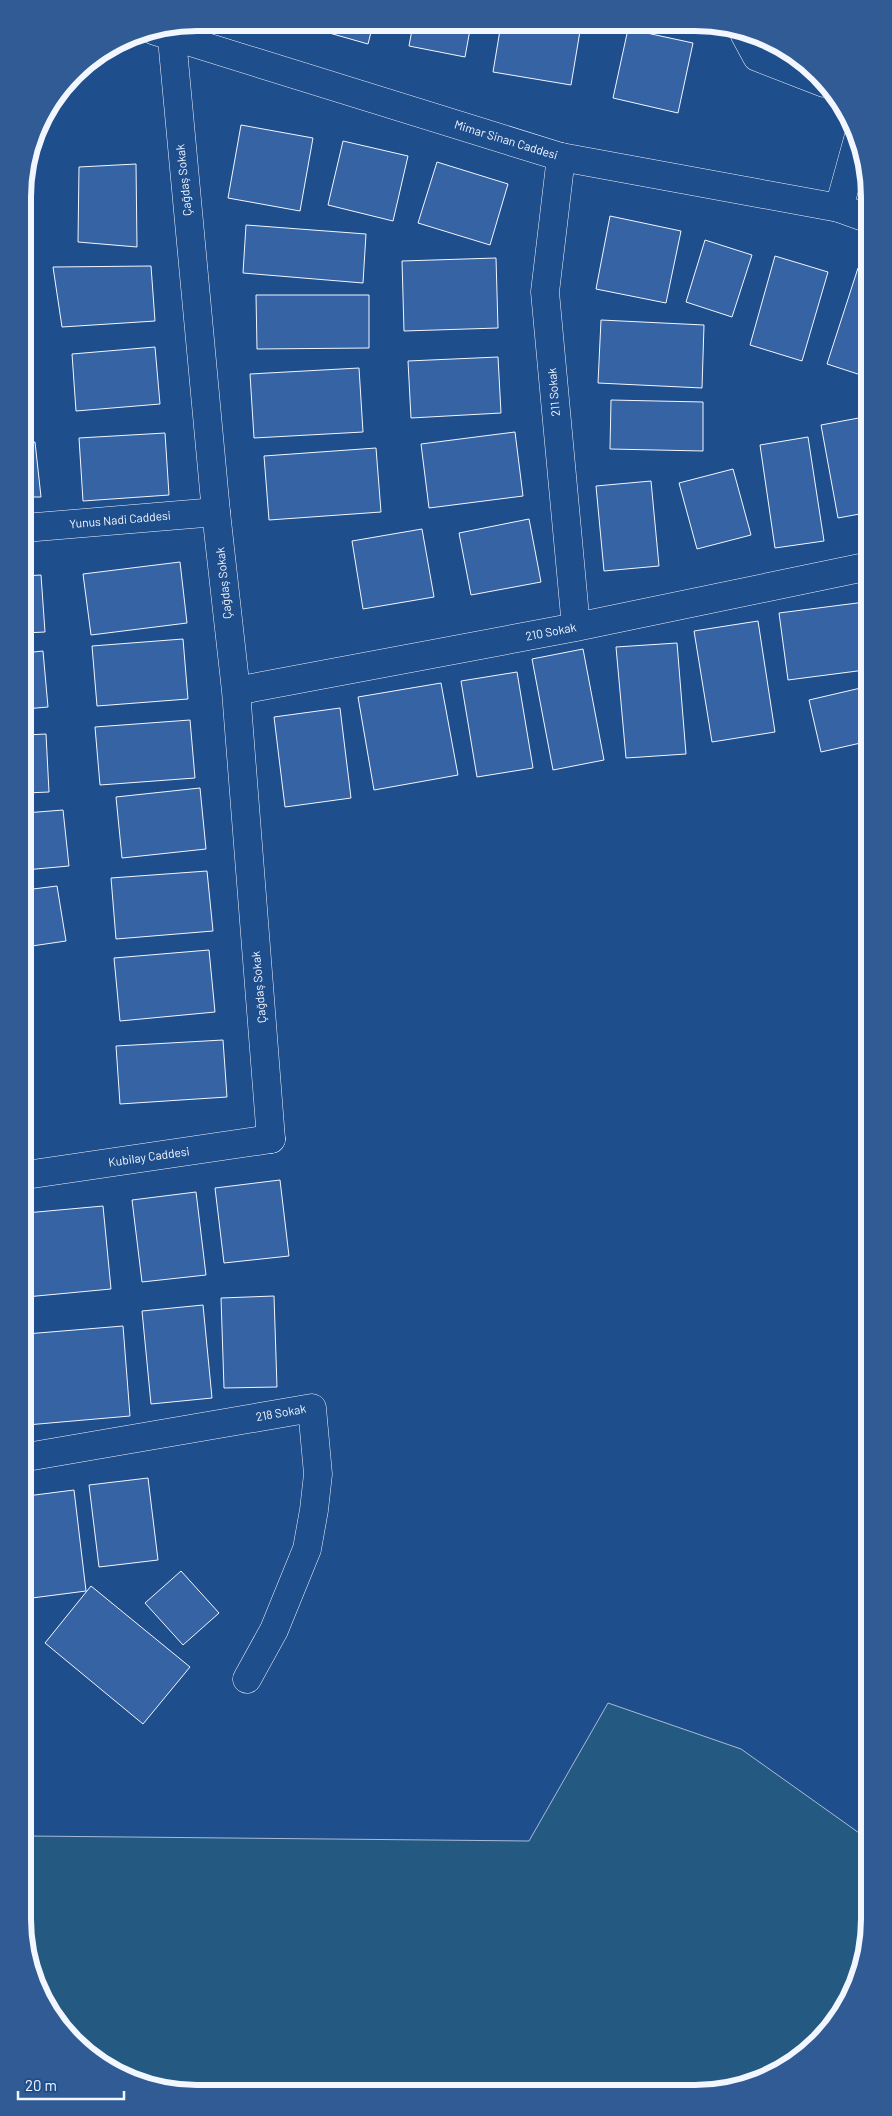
<svg xmlns="http://www.w3.org/2000/svg" width="892" height="2116" font-family="Barlow,sans-serif">
<style>
.green{fill:#245a82;stroke:#a8bbd7}
.building{fill:#3563a3;stroke:#f2f6ff}
.lines{fill:none;stroke-linecap:round;stroke-linejoin:round}
.minor-casing{stroke:#f2f6ff;stroke-width:29}
.tertiary-casing{stroke:#f2f6ff;stroke-width:29}
.minor{stroke:#1f4e8c;stroke-width:28}
.tertiary{stroke:#1f4e8c;stroke-width:28}
.labels{text-anchor:middle;stroke-width:4;stroke-linejoin:round;paint-order:stroke}
.street-label{font-size:12px;fill:#f2f6ff;stroke:#1f4e8c}
.rim{fill:none;stroke:#f2f6ff;stroke-width:6}
</style>
<rect width="100%" height="100%" fill="#1f4e8c"/>
<path class="green" d="M 608,1703 L 741,1749 L 862,1835 L 869,1844 L 869,1930 L 856,1985 L 826,2034 L 782,2070 L 740,2088 L 163,2090 L 82,2050 L 46,2006 L 28,1964 L 28,1836 L 529,1841 Z"/>
<path class="building" d="M 294,23 L 373,24 L 368,44 Z
M 413,24 L 471,24 L 465,57 L 409,46 Z
M 501,24 L 581,25 L 571,85 L 493,72 Z
M 628,29 L 693,43 L 678,113 L 613,98 Z
M 241,125 L 313,138 L 300,211 L 228,198 Z
M 343,141 L 408,156 L 393,221 L 328,205 Z
M 437,162 L 508,184 L 490,245 L 418,223 Z
M 136,164 L 137,247 L 78,242 L 79,167 Z
M 610,216 L 681,231 L 666,303 L 596,289 Z
M 246,225 L 366,234 L 363,283 L 243,273 Z
M 705,240 L 752,255 L 732,317 L 686,302 Z
M 775,256 L 828,272 L 802,361 L 750,345 Z
M 496,258 L 498,328 L 404,331 L 402,261 Z
M 151,266 L 155,321 L 62,327 L 53,267 Z
M 858,268 L 864,270 L 864,376 L 827,364 Z
M 256,295 L 369,295 L 369,348 L 257,349 Z
M 601,320 L 704,325 L 702,388 L 598,383 Z
M 155,347 L 160,404 L 76,411 L 72,354 Z
M 498,357 L 501,413 L 411,418 L 408,361 Z
M 359,368 L 363,432 L 254,438 L 250,374 Z
M 611,400 L 703,402 L 703,451 L 610,449 Z
M 864,417 L 865,513 L 838,518 L 821,425 Z
M 515,432 L 523,496 L 429,508 L 421,444 Z
M 165,433 L 169,495 L 83,501 L 79,438 Z
M 808,437 L 824,541 L 775,548 L 760,445 Z
M 35,442 L 41,497 L 24,497 L 24,443 Z
M 376,448 L 381,512 L 269,520 L 264,456 Z
M 733,469 L 751,535 L 697,549 L 679,483 Z
M 651,481 L 659,566 L 604,571 L 596,486 Z
M 529,519 L 541,582 L 471,595 L 459,533 Z
M 422,529 L 434,597 L 363,609 L 352,541 Z
M 180,562 L 187,623 L 91,635 L 83,574 Z
M 41,575 L 45,632 L 24,633 L 24,576 Z
M 865,602 L 865,670 L 788,680 L 779,613 Z
M 758,621 L 775,732 L 712,742 L 694,631 Z
M 183,639 L 188,699 L 97,706 L 92,646 Z
M 677,643 L 686,754 L 626,758 L 616,647 Z
M 583,649 L 604,760 L 553,770 L 532,659 Z
M 43,651 L 48,707 L 25,709 L 24,653 Z
M 517,672 L 533,768 L 477,777 L 461,681 Z
M 441,683 L 458,775 L 374,790 L 358,697 Z
M 865,687 L 865,742 L 821,752 L 809,700 Z
M 340,708 L 351,798 L 285,807 L 274,717 Z
M 190,720 L 195,778 L 100,785 L 95,727 Z
M 46,734 L 49,792 L 25,793 L 25,735 Z
M 200,788 L 206,849 L 122,858 L 116,797 Z
M 63,810 L 69,866 L 25,870 L 25,813 Z
M 207,871 L 213,931 L 116,939 L 111,878 Z
M 57,886 L 66,941 L 25,947 L 25,890 Z
M 209,950 L 215,1012 L 120,1021 L 114,958 Z
M 223,1040 L 227,1097 L 120,1104 L 116,1046 Z
M 280,1180 L 289,1256 L 224,1263 L 215,1188 Z
M 196,1192 L 206,1275 L 142,1282 L 132,1200 Z
M 103,1206 L 111,1289 L 26,1297 L 26,1213 Z
M 274,1296 L 277,1387 L 224,1388 L 221,1298 Z
M 203,1305 L 212,1398 L 151,1404 L 142,1311 Z
M 123,1326 L 130,1416 L 27,1425 L 26,1334 Z
M 148,1478 L 158,1560 L 99,1567 L 89,1485 Z
M 74,1490 L 86,1591 L 32,1598 L 27,1559 L 27,1496 Z
M 181,1571 L 219,1613 L 183,1645 L 145,1603 Z
M 91,1586 L 190,1667 L 143,1724 L 45,1643 Z"/>
<g class="lines">
<g class="minor-casing">
<path id="minor" d="M 171,28 L 216,512 L 236,691 L 271,1139
M 744,33 L 757,57 L 824,83
M 561,157 L 545,292 L 576,627
M 839,208 L 858,139
M 236,691 L 576,627 L 865,567
M 27,1457 L 312,1408 L 318,1474 L 314,1510 L 307,1549 L 274,1630 L 247,1679"/>
</g>
<g class="tertiary-casing">
<path id="tertiary" d="M 155,31 L 561,157 L 839,208 L 864,217
M 24,528 L 216,512
M 26,1175 L 271,1139"/>
</g>
<use href="#minor" class="minor"/>
<use href="#tertiary" class="tertiary"/>
</g>
<g class="labels">
<g class="street-label">
<text transform="translate(506 140) rotate(17)" y="4">Mimar Sinan Caddesi</text>
<text transform="translate(184 180) rotate(-96)" y="4">Çağdaş Sokak</text>
<text transform="translate(554 392) rotate(-95)" y="4">211 Sokak</text>
<text transform="translate(120 520) rotate(-5)" y="4">Yunus Nadi Caddesi</text>
<text transform="translate(224 583) rotate(-96)" y="4">Çağdaş Sokak</text>
<text transform="translate(551 632) rotate(-11)" y="4">210 Sokak</text>
<text transform="translate(259 987) rotate(-95)" y="4">Çağdaş Sokak</text>
<text transform="translate(149 1157) rotate(-8)" y="4">Kubilay Caddesi</text>
<text transform="translate(281 1413) rotate(-10)" y="4">218 Sokak</text>
</g>
</g>
<path d="M0 0H892V2116H0ZM197 31H695A166 166 0 0 1 861 197V1919A166 166 0 0 1 695 2085H197A166 166 0 0 1 31 1919V197A166 166 0 0 1 197 31Z" fill="#305b95" fill-rule="evenodd"/>
<path class="rim" d="M197 31H695A166 166 0 0 1 861 197V1919A166 166 0 0 1 695 2085H197A166 166 0 0 1 31 1919V197A166 166 0 0 1 197 31Z"/>
<path d="M18 2091v8h106v-8" fill="none" stroke="#f2f6ff" stroke-width="2.5"/>
<text x="25" y="2091" font-size="15" fill="#f2f6ff" stroke="#1f4e8c" stroke-width="4" paint-order="stroke">20 m</text>
</svg>
